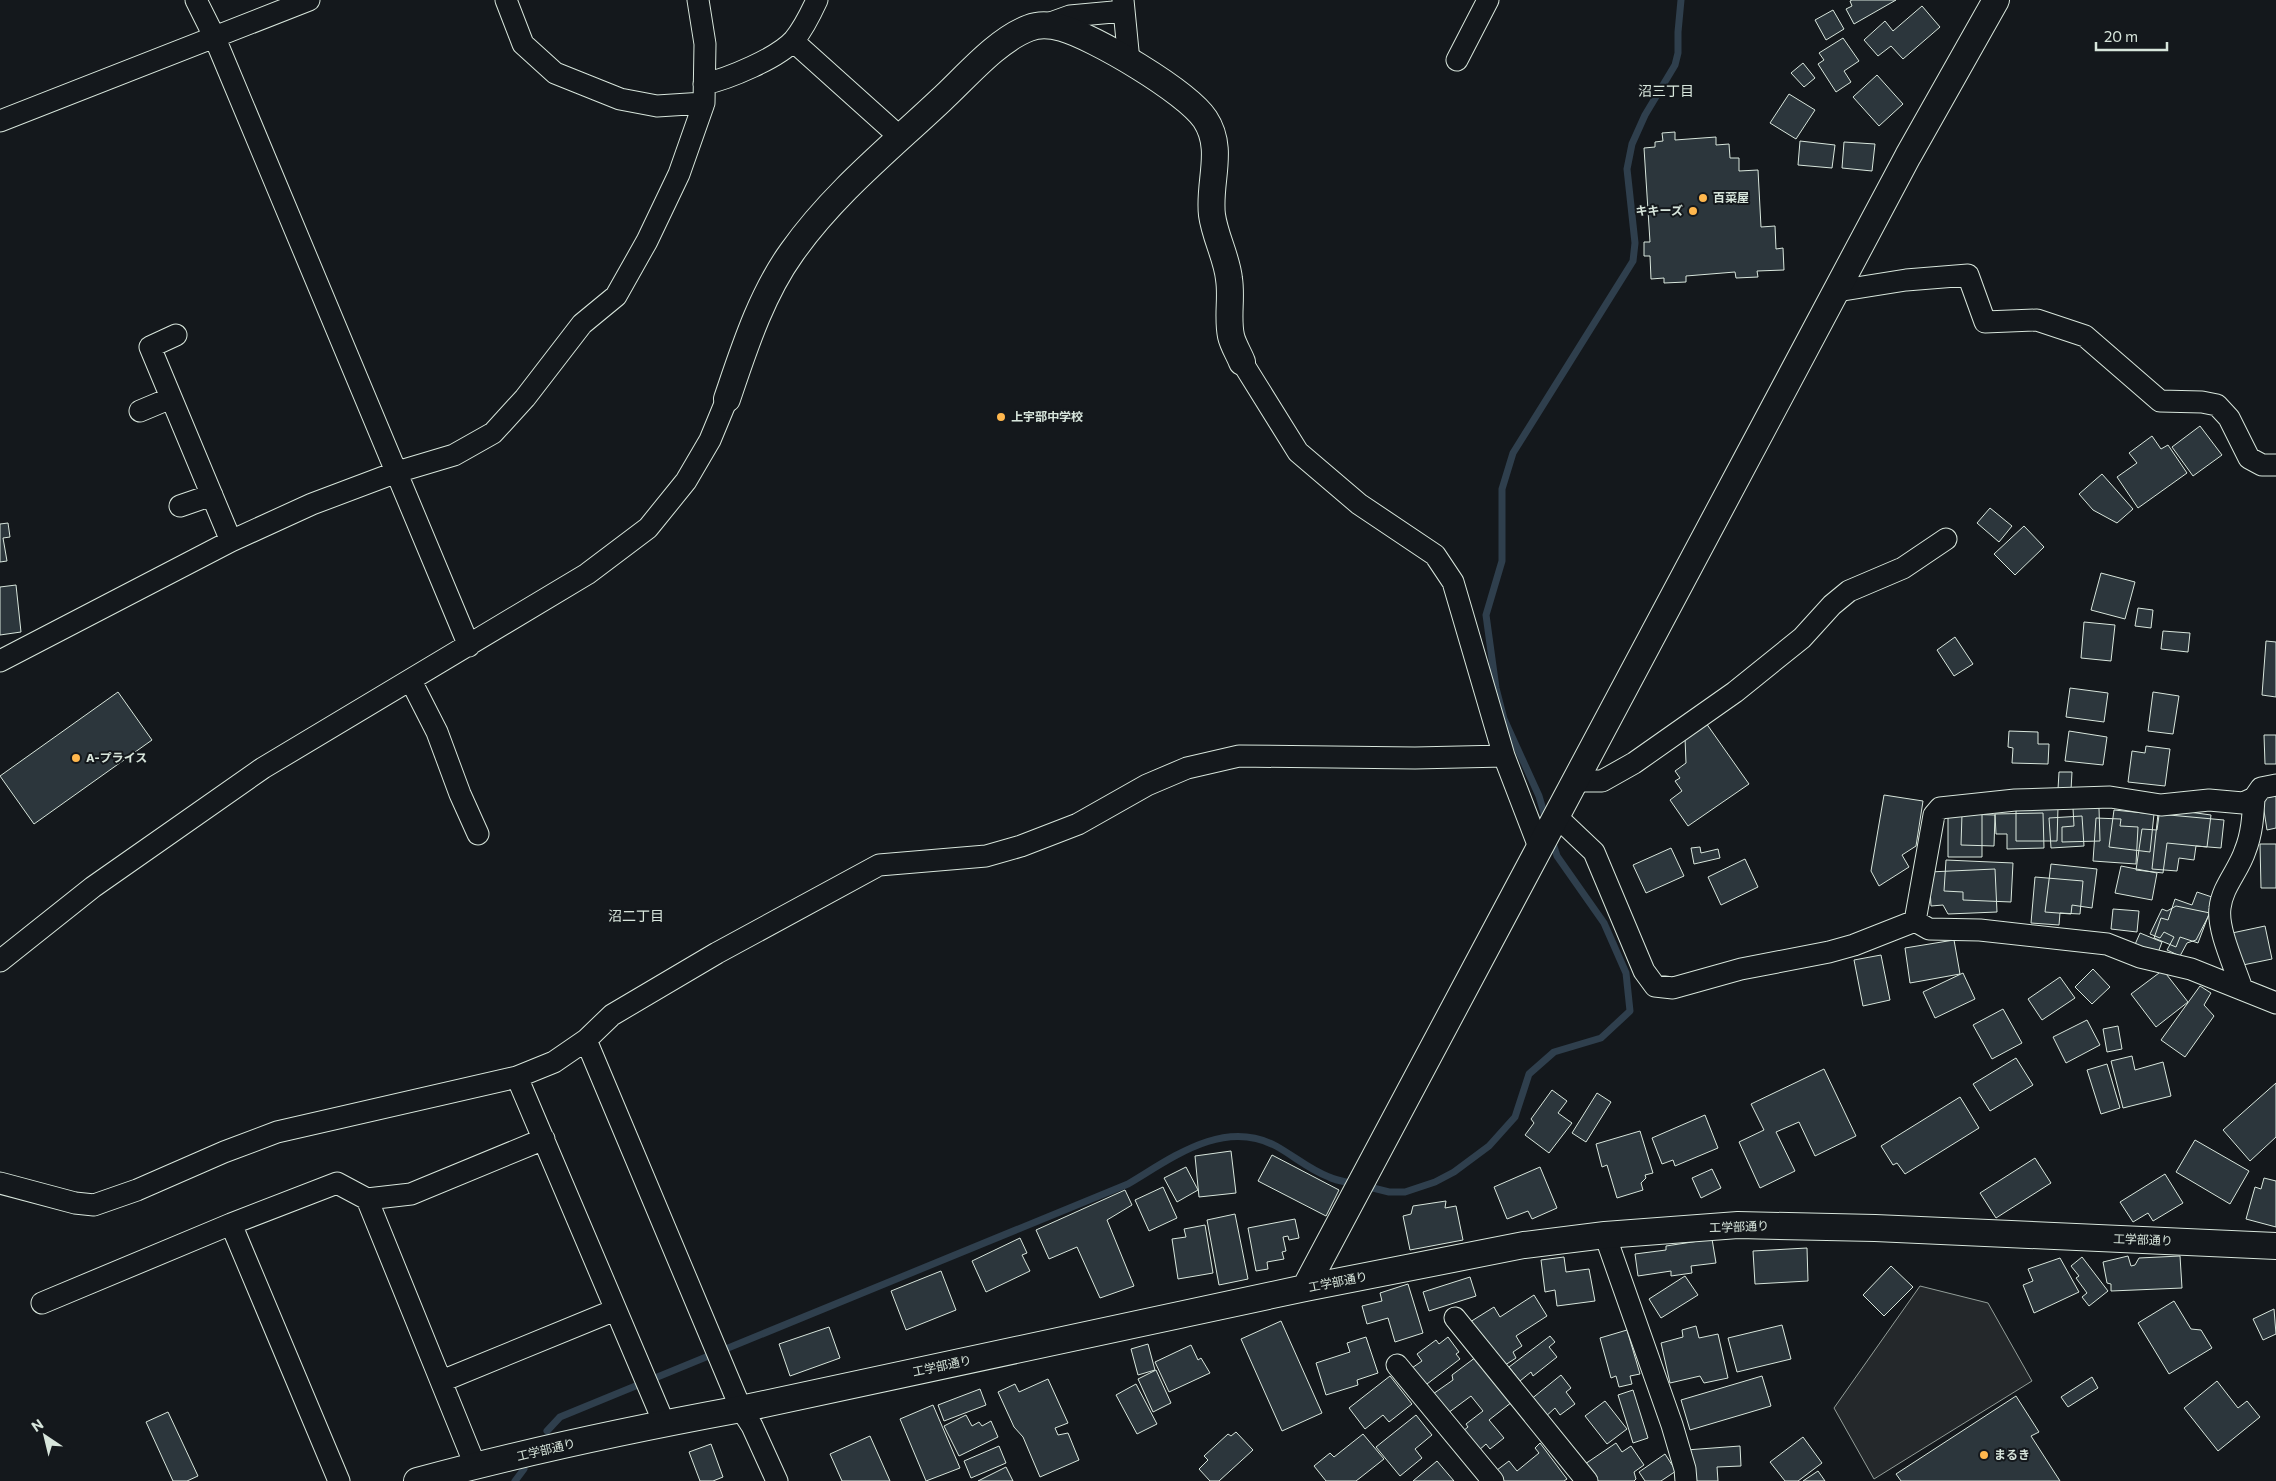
<svg xmlns="http://www.w3.org/2000/svg" width="2276" height="1481" font-family="Commissioner,'Noto Sans JP',sans-serif">
<style>
.parking{fill:#24282b;stroke:#939e99}
.lines{fill:none;stroke-linecap:round;stroke-linejoin:round}
.stream{stroke:#2f3f4d;stroke-width:7}
.building{fill:#2c363c;stroke:#d8e6dc}
.minor-casing{stroke:#d8e6dc;stroke-width:23}
.tertiary-casing{stroke:#d8e6dc;stroke-width:28}
.minor{stroke:#14181c;stroke-width:21}
.tertiary{stroke:#14181c;stroke-width:26}
.poi-dot{fill:#ffb74d;stroke:#14181c;stroke-width:2}
.labels{text-anchor:middle;stroke-width:4;stroke-linejoin:round;paint-order:stroke}
.poi-label{font-size:12px;font-weight:bold;fill:#d8e6dc;stroke:#14181c;text-anchor:start}
.street-label{font-size:12px;fill:#d8e6dc;stroke:#14181c}
.neighbourhood-label{font-size:14px;fill:#d8e6dc;stroke:#14181c}
</style>
<rect width="100%" height="100%" fill="#14181c"/>
<path class="parking" d="M 1920,1286 L 1988,1303 L 2032,1381 L 1874,1479 L 1834,1408 Z"/>
<g class="lines">
<path class="stream" d="M 1546,820 L 1539,796 L 1504,719 L 1496,688 L 1486,615 L 1502,561 L 1502,489 L 1513,453 L 1633,261 L 1635,243 L 1627,169 L 1632,144 L 1645,115 L 1675,65 L 1678,53 L 1678,32 L 1681,0
M 1365,1186 L 1389,1192 L 1405,1192 L 1435,1182 L 1454,1172 L 1489,1146 L 1515,1117 L 1529,1074 L 1554,1052 L 1601,1038 L 1630,1011 L 1626,973 L 1604,923 L 1557,856 L 1552,840
M 547,1431 L 560,1417 L 1128,1184 C 1172,1158 1223,1118 1276,1146 C 1294,1156 1310,1170 1329,1177 C 1337,1181 1347,1182 1355,1184
M 515,1481 L 524,1469"/>
</g>
<path class="building" d="M 1852,0 L 1896,0 L 1854,24 L 1846,9 L 1852,6 L 1850,1 Z
M 1922,6 L 1940,27 L 1903,59 L 1891,46 L 1878,56 L 1864,40 L 1885,21 L 1893,31 Z
M 1833,10 L 1844,29 L 1826,40 L 1815,20 Z
M 1843,38 L 1859,61 L 1844,71 L 1851,82 L 1836,92 L 1818,64 L 1824,60 L 1819,53 Z
M 1803,63 L 1815,78 L 1804,87 L 1791,73 Z
M 1877,75 L 1903,104 L 1879,126 L 1853,97 Z
M 1789,94 L 1815,110 L 1796,139 L 1770,123 Z
M 1675,132 L 1675,140 L 1716,137 L 1716,145 L 1729,144 L 1730,158 L 1739,158 L 1739,171 L 1758,170 L 1761,227 L 1775,226 L 1776,249 L 1783,248 L 1784,270 L 1757,271 L 1758,277 L 1736,278 L 1735,272 L 1686,276 L 1686,282 L 1664,283 L 1664,278 L 1651,279 L 1650,256 L 1644,256 L 1644,242 L 1650,242 L 1644,148 L 1655,147 L 1655,142 L 1663,141 L 1662,133 Z
M 1800,141 L 1835,145 L 1832,168 L 1798,165 Z
M 1844,142 L 1875,144 L 1872,171 L 1842,168 Z
M 2200,426 L 2222,455 L 2193,476 L 2172,447 Z
M 2152,436 L 2161,449 L 2168,445 L 2187,473 L 2138,508 L 2117,477 L 2137,463 L 2129,453 Z
M 2102,474 L 2133,509 L 2117,523 L 2093,510 L 2079,494 Z
M 1990,508 L 2012,526 L 1999,542 L 1977,523 Z
M 8,523 L 10,537 L 3,538 L 7,561 L 0,562 L 0,524 Z
M 2024,526 L 2044,547 L 2015,575 L 1994,554 Z
M 2101,573 L 2135,582 L 2125,619 L 2091,610 Z
M 16,585 L 21,632 L 0,635 L 0,587 Z
M 2138,608 L 2153,610 L 2151,628 L 2135,626 Z
M 2084,622 L 2115,625 L 2111,661 L 2081,658 Z
M 2163,631 L 2190,633 L 2188,652 L 2161,649 Z
M 1955,637 L 1973,664 L 1954,676 L 1937,650 Z
M 2266,641 L 2276,642 L 2276,697 L 2262,695 Z
M 2070,688 L 2108,693 L 2104,722 L 2066,717 Z
M 118,692 L 152,740 L 34,824 L 0,776 Z
M 2153,692 L 2179,696 L 2173,734 L 2148,731 Z
M 1706,723 L 1749,784 L 1688,826 L 1670,800 L 1682,791 L 1675,781 L 1680,778 L 1675,771 L 1686,763 L 1685,738 Z
M 2009,731 L 2038,732 L 2038,744 L 2049,744 L 2048,764 L 2012,763 L 2013,748 L 2008,747 Z
M 2069,731 L 2107,737 L 2103,765 L 2065,761 Z
M 2264,735 L 2276,735 L 2276,764 L 2265,764 Z
M 2146,746 L 2170,749 L 2165,786 L 2128,782 L 2132,751 L 2145,753 Z
M 2059,772 L 2072,772 L 2071,790 L 2058,789 Z
M 1884,795 L 1923,801 L 1916,846 L 1902,855 L 1909,867 L 1879,886 L 1871,871 Z
M 2276,796 L 2276,828 L 2267,830 L 2262,798 Z
M 2016,806 L 2058,807 L 2057,841 L 2016,841 Z
M 2073,808 L 2099,808 L 2100,841 L 2062,842 L 2062,827 L 2074,826 Z
M 2160,808 L 2211,815 L 2207,847 L 2167,843 L 2163,873 L 2136,870 L 2142,829 L 2157,830 Z
M 2114,810 L 2154,814 L 2150,852 L 2109,847 Z
M 1948,813 L 1982,813 L 1982,857 L 1948,857 Z
M 2043,813 L 2044,848 L 2007,849 L 2007,834 L 1996,834 L 1995,814 Z
M 1962,814 L 1995,815 L 1994,846 L 1961,845 Z
M 2158,814 L 2224,820 L 2221,848 L 2196,846 L 2194,860 L 2179,858 L 2177,871 L 2152,869 Z
M 2082,816 L 2084,846 L 2051,848 L 2049,818 Z
M 2096,818 L 2121,819 L 2120,826 L 2138,827 L 2136,864 L 2093,861 Z
M 2260,844 L 2276,844 L 2276,888 L 2261,888 Z
M 1700,847 L 1701,853 L 1718,849 L 1720,858 L 1694,864 L 1691,848 Z
M 1671,848 L 1684,876 L 1646,893 L 1633,865 Z
M 1745,859 L 1758,887 L 1721,905 L 1708,877 Z
M 1946,860 L 2013,863 L 2011,902 L 1963,900 L 1963,892 L 1944,891 Z
M 2051,864 L 2097,869 L 2092,908 L 2072,905 L 2071,914 L 2045,912 Z
M 2121,866 L 2157,873 L 2152,900 L 2115,893 Z
M 1995,869 L 1997,912 L 1948,914 L 1943,905 L 1931,906 L 1929,872 Z
M 2035,877 L 2083,881 L 2080,914 L 2060,913 L 2059,925 L 2031,923 Z
M 2197,892 L 2215,898 L 2198,943 L 2180,937 L 2176,947 L 2154,938 L 2161,918 L 2168,920 L 2175,899 L 2192,905 Z
M 2176,906 L 2210,913 L 2196,940 L 2187,943 L 2180,956 L 2167,950 L 2174,937 L 2164,932 L 2160,938 L 2150,934 L 2162,909 L 2167,911 Z
M 2113,909 L 2139,911 L 2137,932 L 2111,929 Z
M 2265,926 L 2272,959 L 2238,966 L 2232,933 Z
M 2140,933 L 2162,942 L 2156,958 L 2133,949 Z
M 1954,940 L 1960,974 L 1910,983 L 1905,948 Z
M 1881,955 L 1890,1000 L 1863,1006 L 1854,960 Z
M 2093,969 L 2110,987 L 2092,1004 L 2075,987 Z
M 2163,970 L 2188,1002 L 2156,1027 L 2131,994 Z
M 1963,973 L 1975,999 L 1935,1018 L 1923,992 Z
M 2060,977 L 2075,998 L 2042,1020 L 2028,999 Z
M 2200,986 L 2211,993 L 2204,1005 L 2214,1016 L 2185,1057 L 2161,1040 Z
M 2003,1009 L 2022,1043 L 1992,1059 L 1973,1025 Z
M 2087,1020 L 2100,1045 L 2066,1063 L 2053,1037 Z
M 2118,1026 L 2122,1049 L 2107,1052 L 2103,1029 Z
M 2132,1056 L 2135,1070 L 2163,1062 L 2171,1096 L 2123,1108 L 2111,1061 Z
M 2016,1058 L 2033,1085 L 1990,1111 L 1973,1084 Z
M 2107,1064 L 2120,1108 L 2101,1114 L 2087,1070 Z
M 1824,1069 L 1856,1136 L 1815,1156 L 1799,1122 L 1776,1132 L 1795,1171 L 1760,1188 L 1739,1142 L 1764,1130 L 1751,1104 Z
M 2276,1083 L 2276,1137 L 2250,1161 L 2223,1130 Z
M 1552,1090 L 1567,1101 L 1558,1113 L 1572,1123 L 1549,1153 L 1525,1135 L 1534,1123 L 1531,1119 Z
M 1597,1093 L 1611,1102 L 1586,1142 L 1572,1133 Z
M 1960,1097 L 1979,1128 L 1905,1174 L 1897,1163 L 1893,1165 L 1881,1146 Z
M 1705,1115 L 1718,1148 L 1675,1166 L 1673,1160 L 1662,1164 L 1652,1138 Z
M 1640,1131 L 1653,1173 L 1645,1175 L 1646,1178 L 1641,1183 L 1643,1190 L 1617,1198 L 1607,1165 L 1602,1167 L 1596,1144 Z
M 2195,1140 L 2249,1171 L 2230,1204 L 2176,1172 Z
M 1231,1151 L 1236,1193 L 1199,1197 L 1195,1156 Z
M 1272,1155 L 1339,1190 L 1326,1216 L 1258,1181 Z
M 2035,1158 L 2051,1183 L 1996,1218 L 1980,1193 Z
M 1186,1167 L 1198,1190 L 1177,1202 L 1164,1178 Z
M 1540,1167 L 1557,1208 L 1532,1219 L 1528,1211 L 1507,1219 L 1494,1187 Z
M 1712,1169 L 1721,1188 L 1701,1198 L 1692,1178 Z
M 2165,1174 L 2183,1203 L 2153,1221 L 2148,1213 L 2133,1222 L 2120,1202 Z
M 2264,1178 L 2276,1181 L 2276,1227 L 2246,1219 L 2255,1187 L 2261,1189 Z
M 1163,1187 L 1177,1218 L 1149,1231 L 1135,1200 Z
M 1125,1190 L 1132,1205 L 1107,1220 L 1134,1286 L 1100,1298 L 1077,1247 L 1049,1259 L 1036,1230 Z
M 1446,1201 L 1445,1208 L 1456,1206 L 1463,1240 L 1410,1250 L 1403,1216 L 1411,1214 L 1413,1206 Z
M 1235,1214 L 1248,1279 L 1219,1285 L 1207,1220 Z
M 1295,1219 L 1299,1238 L 1289,1240 L 1288,1236 L 1283,1237 L 1286,1251 L 1282,1252 L 1284,1259 L 1267,1262 L 1268,1269 L 1256,1271 L 1248,1228 Z
M 1205,1225 L 1213,1273 L 1178,1279 L 1172,1239 L 1186,1237 L 1184,1229 Z
M 1020,1238 L 1027,1253 L 1022,1255 L 1030,1271 L 986,1292 L 972,1261 Z
M 1712,1239 L 1716,1263 L 1691,1266 L 1692,1273 L 1671,1276 L 1671,1271 L 1638,1276 L 1635,1254 L 1666,1250 L 1666,1246 Z
M 1807,1248 L 1808,1281 L 1755,1284 L 1753,1251 Z
M 2128,1256 L 2131,1266 L 2135,1265 L 2139,1258 L 2180,1256 L 2182,1288 L 2111,1291 L 2111,1284 L 2107,1283 L 2103,1262 Z
M 1564,1257 L 1566,1272 L 1589,1269 L 1595,1301 L 1557,1306 L 1555,1290 L 1545,1292 L 1541,1260 Z
M 2082,1257 L 2108,1291 L 2089,1306 L 2082,1297 L 2087,1293 L 2076,1278 L 2079,1276 L 2071,1266 Z
M 2060,1258 L 2079,1292 L 2034,1313 L 2023,1285 L 2033,1281 L 2028,1269 Z
M 1891,1266 L 1913,1287 L 1884,1316 L 1863,1295 Z
M 941,1271 L 956,1310 L 906,1330 L 891,1291 Z
M 1685,1276 L 1698,1295 L 1661,1318 L 1649,1299 Z
M 1470,1277 L 1476,1296 L 1429,1311 L 1423,1292 Z
M 1408,1284 L 1423,1333 L 1395,1342 L 1388,1318 L 1367,1324 L 1362,1306 L 1382,1301 L 1380,1293 Z
M 1534,1295 L 1547,1316 L 1516,1336 L 1522,1346 L 1513,1352 L 1516,1358 L 1502,1367 L 1470,1322 L 1494,1307 L 1500,1317 Z
M 2174,1301 L 2191,1329 L 2201,1330 L 2212,1348 L 2169,1374 L 2138,1323 Z
M 2274,1309 L 2276,1334 L 2263,1340 L 2253,1319 Z
M 1281,1321 L 1322,1413 L 1282,1431 L 1241,1339 Z
M 1782,1325 L 1791,1359 L 1737,1372 L 1728,1338 Z
M 1696,1326 L 1699,1338 L 1718,1334 L 1728,1378 L 1704,1383 L 1700,1376 L 1670,1383 L 1661,1343 L 1683,1337 L 1682,1330 Z
M 829,1327 L 840,1358 L 790,1376 L 779,1344 Z
M 1627,1330 L 1640,1374 L 1630,1376 L 1632,1384 L 1619,1387 L 1616,1376 L 1611,1378 L 1600,1338 Z
M 1550,1336 L 1555,1342 L 1549,1347 L 1557,1357 L 1533,1376 L 1531,1372 L 1520,1381 L 1509,1367 Z
M 1366,1337 L 1378,1373 L 1357,1380 L 1358,1385 L 1326,1395 L 1316,1363 L 1350,1352 L 1347,1343 Z
M 1448,1337 L 1459,1352 L 1456,1354 L 1460,1359 L 1423,1387 L 1409,1370 L 1422,1361 L 1417,1354 L 1436,1340 L 1439,1344 Z
M 1148,1344 L 1155,1370 L 1138,1375 L 1131,1349 Z
M 1191,1345 L 1198,1360 L 1201,1358 L 1210,1373 L 1169,1392 L 1155,1362 Z
M 1476,1357 L 1512,1402 L 1489,1420 L 1504,1438 L 1490,1449 L 1486,1444 L 1478,1451 L 1463,1431 L 1468,1427 L 1466,1424 L 1483,1411 L 1471,1396 L 1448,1413 L 1433,1394 L 1453,1380 L 1452,1375 Z
M 1156,1370 L 1171,1403 L 1153,1412 L 1138,1379 Z
M 1561,1375 L 1571,1388 L 1566,1392 L 1575,1404 L 1560,1415 L 1555,1408 L 1544,1418 L 1530,1400 Z
M 1390,1376 L 1412,1404 L 1389,1422 L 1383,1415 L 1365,1429 L 1349,1408 Z
M 1762,1376 L 1771,1406 L 1690,1430 L 1681,1400 Z
M 2092,1377 L 2098,1388 L 2068,1407 L 2061,1397 Z
M 1048,1379 L 1068,1423 L 1055,1428 L 1058,1435 L 1068,1433 L 1079,1460 L 1040,1477 L 1023,1437 L 1014,1427 L 998,1392 L 1015,1384 L 1019,1392 Z
M 2217,1381 L 2238,1408 L 2247,1401 L 2260,1417 L 2218,1451 L 2184,1408 Z
M 1136,1384 L 1157,1424 L 1137,1434 L 1116,1395 Z
M 980,1389 L 986,1405 L 944,1421 L 938,1405 Z
M 1633,1390 L 1648,1438 L 1633,1443 L 1618,1395 Z
M 2016,1396 L 2039,1432 L 2031,1436 L 2060,1481 L 1901,1481 L 1896,1474 Z
M 1605,1401 L 1627,1429 L 1607,1444 L 1585,1416 Z
M 933,1405 L 960,1468 L 926,1481 L 900,1419 Z
M 168,1412 L 198,1476 L 187,1481 L 173,1481 L 146,1422 Z
M 966,1415 L 972,1426 L 979,1422 L 982,1426 L 991,1421 L 998,1437 L 959,1456 L 944,1426 Z
M 1416,1415 L 1432,1435 L 1415,1449 L 1422,1458 L 1400,1476 L 1376,1447 Z
M 1236,1432 L 1253,1450 L 1219,1481 L 1210,1481 L 1199,1469 L 1208,1460 L 1204,1456 L 1228,1434 L 1231,1436 Z
M 1363,1434 L 1384,1459 L 1356,1481 L 1326,1481 L 1314,1466 L 1330,1453 L 1334,1457 Z
M 870,1436 L 890,1481 L 842,1481 L 830,1454 Z
M 1803,1437 L 1822,1463 L 1798,1481 L 1785,1481 L 1770,1462 Z
M 1540,1443 L 1567,1479 L 1564,1481 L 1499,1481 L 1493,1473 L 1509,1461 L 1517,1471 L 1539,1453 L 1535,1448 Z
M 1616,1443 L 1622,1452 L 1631,1446 L 1644,1465 L 1634,1472 L 1636,1479 L 1634,1481 L 1598,1481 L 1585,1464 Z
M 711,1444 L 723,1477 L 713,1481 L 700,1481 L 689,1452 Z
M 999,1446 L 1006,1463 L 971,1478 L 964,1461 Z
M 1740,1446 L 1741,1466 L 1717,1467 L 1718,1481 L 1688,1481 L 1686,1450 Z
M 1665,1454 L 1676,1471 L 1661,1481 L 1645,1481 L 1639,1472 Z
M 1437,1461 L 1454,1481 L 1413,1481 Z
M 1006,1467 L 1013,1481 L 978,1481 Z
M 1818,1471 L 1825,1481 L 1803,1481 Z"/>
<g class="lines">
<g class="minor-casing">
<path id="minor" d="M 196,0 L 214,36 L 469,646
M 506,0 L 523,44 L 555,73 L 620,99 L 657,106 L 704,103
M 1123,0 L 1129,61
M 1045,25 L 1070,16 L 1124,11
M 793,41 L 901,138
M 1457,60 L 1488,0
M 704,84 C 728,79 778,58 794,40 C 803,29 811,13 817,0
M 0,121 L 309,0
M 1837,291 L 1906,280 L 1968,275 L 1985,322 L 2037,320 L 2085,336 L 2160,401 L 2202,402 L 2217,405 L 2229,418 L 2249,458 L 2262,465 L 2276,465
M 176,335 L 150,347 L 231,541
M 1242,362 L 1298,452 L 1359,504 L 1435,555 L 1453,582 L 1504,756 L 1539,847
M 140,411 L 171,398
M 180,506 L 212,495
M 0,661 L 231,541 L 312,504 L 397,472 L 454,455 L 493,433 L 525,398 L 582,324 L 616,296 L 647,241 L 679,174 L 704,103 L 705,44 L 698,0
M 411,681 L 437,732 L 460,794 L 478,834
M 1574,781 L 1602,781 L 1634,763 L 1735,692 L 1802,638 L 1832,605 L 1849,591 L 1903,568 L 1946,539
M 1556,816 L 1594,852 L 1644,971 L 1655,986 L 1673,988 L 1741,969 L 1829,952 L 1854,945 L 1915,921 L 1929,929 L 1980,930 L 2107,944 L 2140,957 L 2191,969 L 2276,1003
M 1915,921 L 1934,815 L 1940,808 L 2015,800 L 2110,797 L 2161,805 L 2209,800 L 2243,803 L 2254,798 L 2261,788 L 2276,785
M 0,961 L 93,887 L 263,768 L 587,574 L 648,528 L 686,481 L 710,440 L 727,399
M 2242,989 C 2235,967 2217,930 2220,908 C 2222,887 2239,870 2245,851 C 2252,834 2253,816 2254,798
M 586,1040 L 741,1409 L 752,1426 L 777,1481
M 517,1077 L 664,1423
M 0,1183 L 75,1203 L 94,1205 L 137,1190 L 224,1152 L 277,1132 L 517,1077 L 554,1062 L 586,1040 L 612,1015 L 717,953 L 879,865 L 986,856 L 1021,846 L 1078,824 L 1147,785 L 1187,768 L 1239,756 L 1415,758 L 1504,756
M 367,1199 L 475,1465
M 231,1224 L 339,1481
M 1605,1235 L 1672,1425 L 1685,1469 L 1686,1481
M 42,1303 L 231,1224 L 337,1183 L 367,1199 L 411,1194 L 544,1139
M 1455,1318 L 1587,1481
M 1397,1365 L 1493,1481
M 442,1381 L 615,1310"/>
</g>
<g class="tertiary-casing">
<path id="tertiary" d="M 727,399 C 744,349 761,295 792,252 C 833,194 890,148 941,100 C 966,77 997,40 1029,28 C 1039,24 1051,25 1062,28 C 1094,37 1186,91 1205,119 C 1225,149 1208,182 1212,215 C 1215,237 1227,258 1229,279 C 1232,298 1227,317 1231,336 C 1233,345 1239,354 1242,362
M 1305,1288 L 1908,156 L 1996,0
M 417,1481 C 524,1452 632,1429 741,1409 L 1305,1288 L 1524,1245 L 1605,1235 L 1738,1225 L 1875,1228 L 2276,1246"/>
</g>
<use href="#minor" class="minor"/>
<use href="#tertiary" class="tertiary"/>
</g>
<g class="poi-dot">
<circle cx="1703" cy="198" r="5"/>
<circle cx="1693" cy="211" r="5"/>
<circle cx="1001" cy="417" r="5"/>
<circle cx="76" cy="758" r="5"/>
<circle cx="1984" cy="1455" r="5"/>
</g>
<g class="labels">
<g class="poi-label">
<text x="1713" y="202">百菜屋</text>
<text x="1683" y="215" text-anchor="end">キキーズ</text>
<text x="1011" y="421">上宇部中学校</text>
<text x="86" y="762">A-プライス</text>
<text x="1994" y="1459">まるき</text>
</g>
<g class="street-label">
<text transform="translate(1739 1227) rotate(-2)" y="4">工学部通り</text>
<text transform="translate(2143 1240) rotate(2)" y="4">工学部通り</text>
<text transform="translate(1338 1282) rotate(-11)" y="4">工学部通り</text>
<text transform="translate(942 1366) rotate(-12)" y="4">工学部通り</text>
<text transform="translate(546 1450) rotate(-13)" y="4">工学部通り</text>
</g>
<g class="neighbourhood-label">
<text x="1666" y="96">沼三丁目</text>
<text x="636" y="921">沼二丁目</text>
</g>
</g>
<g transform="translate(45 1436) rotate(325)" stroke="#14181c" stroke-width="4" paint-order="stroke">
<path d="M0-4L9 19L0 12L-9 19Z" fill="#d8e6dc"/>
<text y="-8" font-size="14" font-weight="bold" text-anchor="middle" fill="#d8e6dc">N</text>
</g>
<path d="M2096 42v8h71v-8" fill="none" stroke="#d8e6dc" stroke-width="2.5"/>
<text x="2104" y="42" font-size="15" fill="#d8e6dc" stroke="#14181c" stroke-width="4" paint-order="stroke">20 m</text>
</svg>
